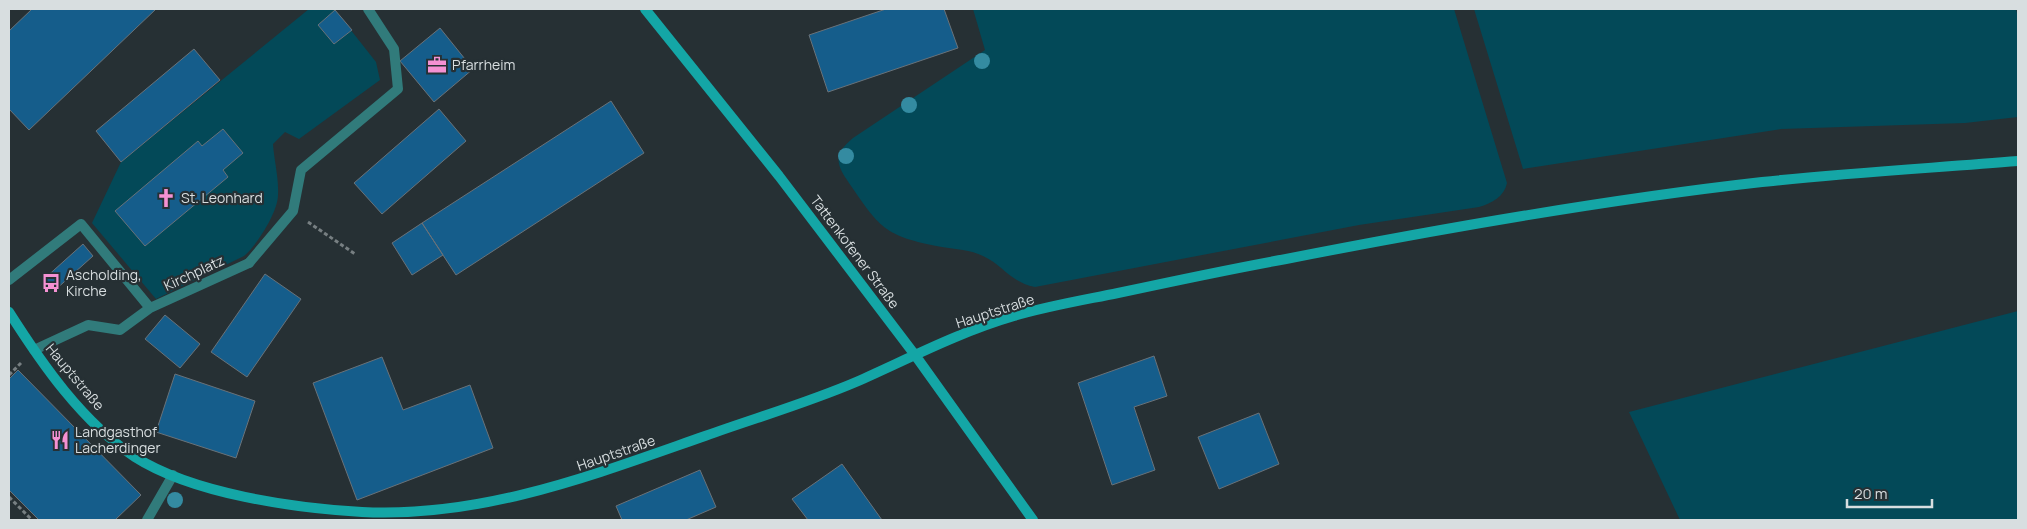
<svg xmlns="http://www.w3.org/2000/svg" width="2027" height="529" font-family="Manrope,sans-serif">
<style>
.green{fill:#034958}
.building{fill:#155d8b;stroke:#697279}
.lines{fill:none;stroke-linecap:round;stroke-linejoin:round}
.path{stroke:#777f82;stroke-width:3;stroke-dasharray:4 2.5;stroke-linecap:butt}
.service{stroke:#317b7b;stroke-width:10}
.minor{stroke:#317b7b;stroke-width:10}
.secondary{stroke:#14a6a6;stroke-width:10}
.tree{fill:#348ba1}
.labels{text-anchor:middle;stroke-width:4.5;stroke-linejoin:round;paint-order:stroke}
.poi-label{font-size:14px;fill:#d8dee0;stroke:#263034;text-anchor:start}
.street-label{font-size:14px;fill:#d8dee0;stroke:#263034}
</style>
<rect width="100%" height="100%" fill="#263034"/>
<path class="green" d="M 309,9 L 335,10 L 376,62 L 380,80 L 299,139 L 285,132 L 273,144 C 274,160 279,178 278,195 C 278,212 257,245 244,256 L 156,299 L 92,223 L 121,162 Z
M 973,9 L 1454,9 L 1507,183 C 1504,197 1492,203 1479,207 L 1359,225 L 1035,287 C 1010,282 1003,265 983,256 C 971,250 955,249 942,247 C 883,236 880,228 847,180 C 834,161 836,152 853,138 L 985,50 Z
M 1474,9 L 2016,9 L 2018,18 L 2018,117 L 1965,123 L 1781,129 L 1523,169 Z
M 2018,311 L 2018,520 L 1680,520 L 1629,412 Z"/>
<path class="building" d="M 32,9 L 156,9 L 29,130 L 9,109 L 9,31 Z
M 886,9 L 944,9 L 958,48 L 828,92 L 809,35 Z
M 335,10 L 352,30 L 334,44 L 318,25 Z
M 440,28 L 473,69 L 434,102 L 400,61 Z
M 194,49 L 220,80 L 121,162 L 96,131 Z
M 611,101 L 644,153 L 456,275 L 422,223 Z
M 439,109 L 466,141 L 382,214 L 354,183 Z
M 223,129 L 243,153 L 223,170 L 228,177 L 145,246 L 115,211 L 198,141 L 202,146 Z
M 422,223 L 443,255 L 412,275 L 392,243 Z
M 83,244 L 93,256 L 54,291 L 44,279 Z
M 265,274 L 301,299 L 247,377 L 211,352 Z
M 165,315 L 200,344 L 180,368 L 145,339 Z
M 1154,356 L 1167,396 L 1134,407 L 1155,470 L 1112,485 L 1078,383 Z
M 382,357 L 403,410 L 470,385 L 493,448 L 357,500 L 313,383 Z
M 18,370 L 141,495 L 115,520 L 39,520 L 9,490 L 9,379 Z
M 175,374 L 255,401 L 236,458 L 156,432 Z
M 1259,413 L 1279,464 L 1219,489 L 1198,437 Z
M 842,464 L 882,520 L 808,520 L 792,499 Z
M 700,470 L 716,507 L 686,520 L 622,520 L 616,506 Z"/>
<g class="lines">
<path class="path" d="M 308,222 L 355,254
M 9,375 L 21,363
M 9,497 L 32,520"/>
<path class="service" d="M 249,263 L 293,211 L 301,170 L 398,89 L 394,49 L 368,9"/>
<path class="minor" d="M 9,280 L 81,224 L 150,308
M 34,350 L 88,325 L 120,330 L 150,308 L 249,263
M 147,520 L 173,475"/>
<path class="secondary" d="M 645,9 L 779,176 L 915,355 L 1033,520
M 9,312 C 42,364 82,422 135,457 C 193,494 294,508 362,512 C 483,518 593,475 705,436 C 755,418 807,403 856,382 C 908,359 959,332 1014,316 C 1048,306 1084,300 1118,293 C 1174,281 1230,269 1286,259 C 1444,228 1602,200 1762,182 C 1847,173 1933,168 2018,161"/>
</g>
<g class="tree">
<circle cx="982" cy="61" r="8"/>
<circle cx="909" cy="105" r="8"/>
<circle cx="846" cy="156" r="8"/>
<circle cx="175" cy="500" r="8"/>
</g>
<defs>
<g id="office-bare" transform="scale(1.5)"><path d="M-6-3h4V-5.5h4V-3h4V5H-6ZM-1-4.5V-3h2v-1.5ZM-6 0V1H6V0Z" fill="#f491d3" stroke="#263034" stroke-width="2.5" paint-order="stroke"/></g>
<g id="church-bare" transform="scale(1.5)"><path d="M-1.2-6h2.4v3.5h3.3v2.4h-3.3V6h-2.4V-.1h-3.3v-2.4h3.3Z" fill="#f491d3" stroke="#263034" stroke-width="2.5" paint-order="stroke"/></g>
<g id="bus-bare" transform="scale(1.5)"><path d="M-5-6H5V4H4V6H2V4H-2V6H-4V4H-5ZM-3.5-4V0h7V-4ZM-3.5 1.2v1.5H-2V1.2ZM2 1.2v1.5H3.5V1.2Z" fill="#f491d3" stroke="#263034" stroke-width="2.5" paint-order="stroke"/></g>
<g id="restaurant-bare" transform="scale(1.5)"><path d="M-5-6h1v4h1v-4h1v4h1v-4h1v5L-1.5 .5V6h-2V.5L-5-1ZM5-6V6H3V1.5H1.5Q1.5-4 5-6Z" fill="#f491d3" stroke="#263034" stroke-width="2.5" paint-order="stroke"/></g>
</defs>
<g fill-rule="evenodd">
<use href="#office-bare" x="437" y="65"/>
<use href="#church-bare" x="166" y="198"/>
<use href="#bus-bare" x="51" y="283"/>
<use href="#restaurant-bare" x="60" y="440"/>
</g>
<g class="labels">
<g class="poi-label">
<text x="452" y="70">Pfarrheim</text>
<text x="181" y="203">St. Leonhard</text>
<text x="66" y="280">Ascholding,<tspan x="66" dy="16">Kirche</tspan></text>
<text x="75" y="437">Landgasthof<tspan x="75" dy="16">Lacherdinger</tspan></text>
</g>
<g class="street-label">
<text transform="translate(855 252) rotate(53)" y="5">Tattenkofener Straße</text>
<text transform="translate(194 273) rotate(-25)" y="5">Kirchplatz</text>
<text transform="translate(995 311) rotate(-18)" y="5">Hauptstraße</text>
<text transform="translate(75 377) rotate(50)" y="5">Hauptstraße</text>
<text transform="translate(616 453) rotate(-19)" y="5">Hauptstraße</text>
</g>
</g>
<rect width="2027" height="529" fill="none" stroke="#d8dee0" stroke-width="20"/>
<path d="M1847 499v8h85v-8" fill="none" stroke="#d8dee0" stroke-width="2.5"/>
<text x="1854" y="499" font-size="15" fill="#d8dee0" stroke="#263034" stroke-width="4" paint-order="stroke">20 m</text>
</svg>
